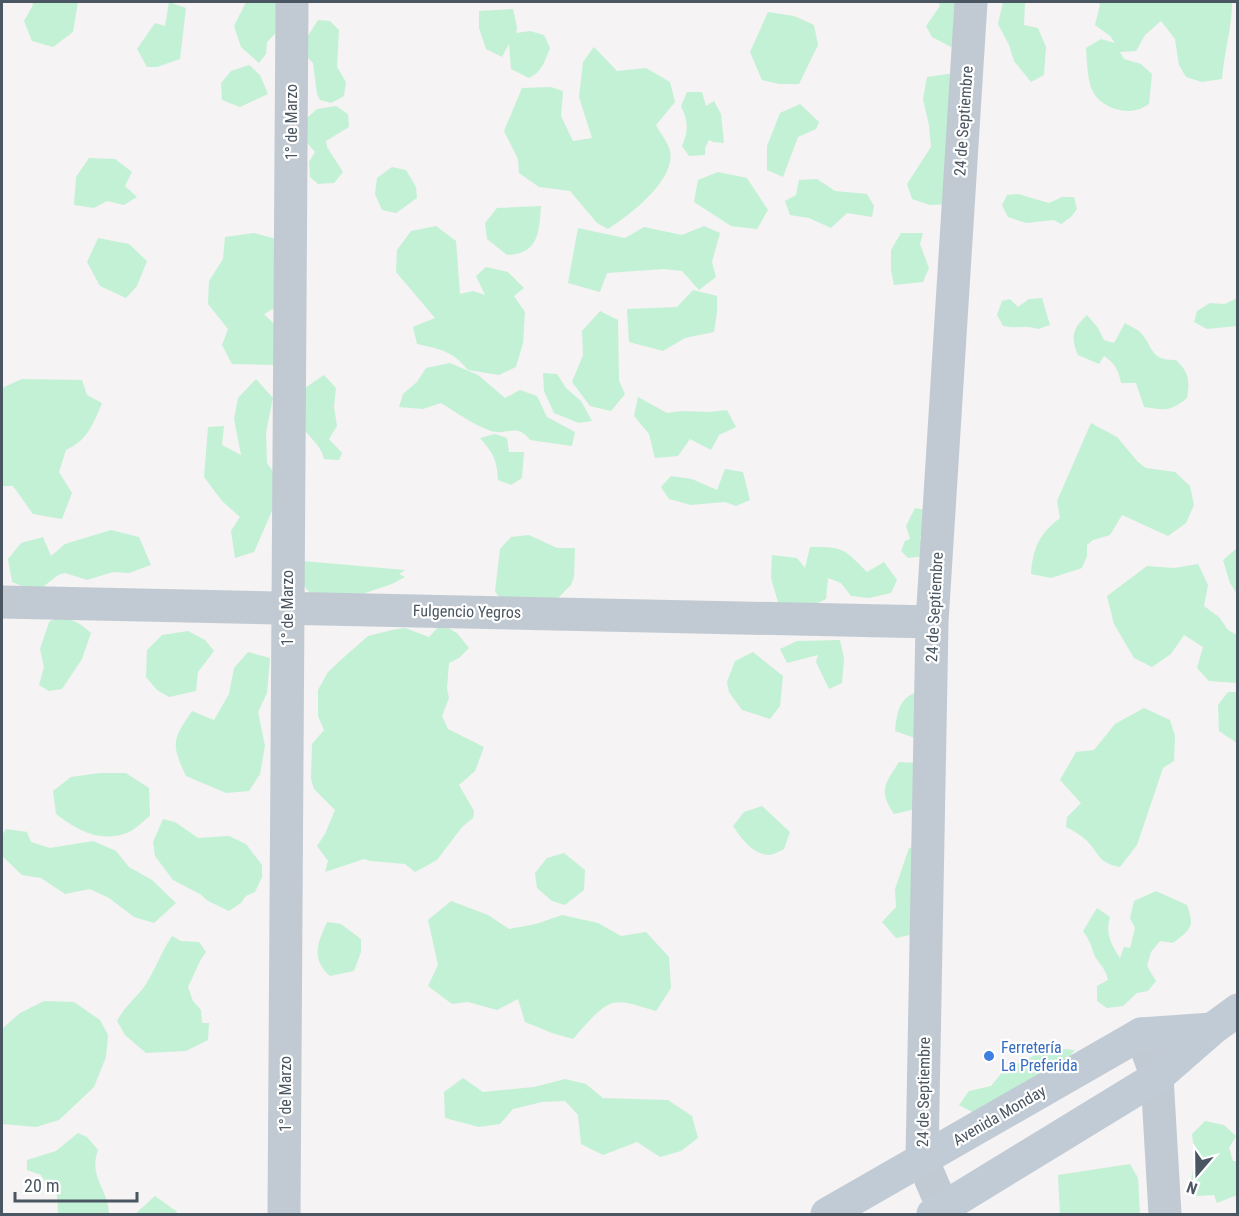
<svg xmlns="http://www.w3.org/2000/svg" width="1239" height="1216" font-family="'Roboto Condensed',sans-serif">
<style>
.green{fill:#c3f1d5}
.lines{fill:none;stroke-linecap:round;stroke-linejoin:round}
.minor{stroke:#c1cad2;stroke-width:33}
.secondary{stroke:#c1cbd6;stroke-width:33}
.shop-dot{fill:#3f7fe0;stroke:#fff;stroke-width:2}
.labels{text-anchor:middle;stroke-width:4.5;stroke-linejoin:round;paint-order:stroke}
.street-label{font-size:16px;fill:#4a5661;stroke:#fff}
.shop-label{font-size:16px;fill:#366cbe;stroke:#fff;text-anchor:start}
</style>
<rect width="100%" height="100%" fill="#f5f3f3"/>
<path class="green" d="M 32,2 L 78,2 L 73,32 L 53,47 L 32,41 L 24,21 L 33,5 Z
M 169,2 L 186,8 L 180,59 L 157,67 L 147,67 L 137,49 L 155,23 L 165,26 Z
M 246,2 L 290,2 L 287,21 L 267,42 L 266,54 L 259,63 L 241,47 L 234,26 Z
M 938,2 L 967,2 L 968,38 L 951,47 L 932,37 L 926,26 L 940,6 Z
M 1003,2 L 1025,2 L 1024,25 L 1038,28 L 1046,47 L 1044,75 L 1031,82 L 1014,61 L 1009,45 L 998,24 Z
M 1098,2 L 1232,2 C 1232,28 1224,53 1222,79 L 1202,82 L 1186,77 L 1179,65 L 1175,39 L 1161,21 L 1145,35 L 1136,51 L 1120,52 L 1124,59 L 1141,64 L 1152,74 L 1149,104 C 1145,106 1141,109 1136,110 C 1120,114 1099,105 1092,90 C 1087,77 1087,61 1086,48 L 1101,39 L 1115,43 L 1110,36 L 1095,25 L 1100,5 Z
M 513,9 L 517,27 L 516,33 L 530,31 L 544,35 L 550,48 C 545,61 542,72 529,78 L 511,69 L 509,44 L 502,57 L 486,49 L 479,28 L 479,11 Z
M 768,12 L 794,16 L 814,25 L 818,45 L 799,84 L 779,84 L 762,80 L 750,52 Z
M 318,20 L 330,21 L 339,30 L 337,67 L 346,82 L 344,96 L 331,103 L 320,100 L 317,94 L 313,63 L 308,58 L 306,39 Z
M 594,47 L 617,71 L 646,68 L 670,82 L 675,102 L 656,125 C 660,133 668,142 670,151 C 676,180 630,215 608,229 L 597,223 L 570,191 L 539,187 L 519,173 L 518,159 L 504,131 L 522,88 L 551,87 L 563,91 L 561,116 L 573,141 L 592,138 L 579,97 L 583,62 Z
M 249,65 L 260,75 L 268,94 L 240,107 L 222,100 L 221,83 L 231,71 Z
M 955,73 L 950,204 L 930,205 L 912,199 L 907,184 L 931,147 L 929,125 L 923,99 L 927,77 Z
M 687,92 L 702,92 L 706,106 L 714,101 L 721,114 L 724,143 L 713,142 L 709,140 L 705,148 L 705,155 L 689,156 L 682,146 C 689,130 688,121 681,106 Z
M 800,104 L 819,122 L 816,129 L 798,137 L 783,177 L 767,170 L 767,146 L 780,113 Z
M 336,106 L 348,114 L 349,127 L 326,141 L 327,147 L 343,172 L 334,183 L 318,184 L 310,177 L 309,162 L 315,152 L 304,139 L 305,120 L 317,109 Z
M 89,158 L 115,159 L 132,172 L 125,186 L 137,197 L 124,205 L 107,201 L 94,208 L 74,205 L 76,177 Z
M 392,167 L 406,170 L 416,187 L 417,198 L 396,213 L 382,210 L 375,194 L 377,178 Z
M 718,172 L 747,178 L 768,210 L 757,229 L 731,226 L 694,202 L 698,180 Z
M 817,179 L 835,191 L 867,194 L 874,206 L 872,217 L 847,213 L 831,228 L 809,218 L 790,215 L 785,201 L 796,195 L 799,180 Z
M 1018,194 L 1049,203 L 1062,197 L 1074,197 L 1077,209 L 1071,217 L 1061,224 L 1054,220 L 1026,223 L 1008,217 L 1002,205 L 1007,195 Z
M 541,206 C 539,232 539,254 507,255 L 487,239 L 485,223 L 497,208 Z
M 436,226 L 456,241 L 460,294 L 473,291 L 485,295 L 476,276 L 486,267 L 508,272 L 524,288 L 514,296 L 525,312 L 523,343 L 516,367 L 499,375 L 468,370 C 453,351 440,349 417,344 L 413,327 L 435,318 L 396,272 L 397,250 L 411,231 Z
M 704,226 L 720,233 L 712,262 L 716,277 L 699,290 L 682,271 L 664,269 L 607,273 L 600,292 L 568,283 L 578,228 L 625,238 L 644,227 L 682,235 Z
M 254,233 L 280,240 L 290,299 L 264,314 L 281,331 L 275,365 L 232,364 L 222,345 L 228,329 L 208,304 L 209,281 L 223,259 L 225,237 Z
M 901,233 L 923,233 L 920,244 L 929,268 L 923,282 L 894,285 L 891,270 L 891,250 Z
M 98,238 L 129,244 L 147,261 L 137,286 L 126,298 L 100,286 L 87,262 Z
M 693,290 L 717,296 L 717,312 L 714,332 L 685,338 L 663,351 L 629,342 L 627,309 L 677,307 Z
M 1042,298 L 1050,325 L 1038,329 C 1026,325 1016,329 1003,326 L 997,315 L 1002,301 L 1010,299 L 1018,307 L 1029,299 Z
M 1237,298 L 1237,326 L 1207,329 L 1194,322 L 1197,311 L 1210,303 L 1225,304 Z
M 600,311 L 618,320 L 619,381 L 625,394 L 611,411 L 590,406 L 572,382 L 583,355 L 582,331 Z
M 1087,315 L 1098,328 L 1104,340 L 1114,343 L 1125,323 C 1129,326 1135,328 1139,331 C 1154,345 1148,361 1176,360 C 1189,372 1190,381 1187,398 C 1170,412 1165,410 1144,407 L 1136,383 L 1121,383 C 1119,371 1115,363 1104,356 L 1099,364 L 1078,355 C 1070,337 1073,328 1087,315 Z
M 450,363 L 478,375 L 505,398 L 520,390 L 537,396 L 547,417 L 575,432 L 572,446 L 530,440 C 517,422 507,436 491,431 C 474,425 457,413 441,403 L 423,409 L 399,407 L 403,394 L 417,382 L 426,368 Z
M 543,373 L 557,374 L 566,388 L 581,401 L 592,421 L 579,423 L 554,413 L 544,391 Z
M 324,375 L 336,388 L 334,407 L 337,426 L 329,439 L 342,453 L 339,460 L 324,459 C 321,442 301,433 300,419 C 299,409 301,399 302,390 Z
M 22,379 L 82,380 L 87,395 L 102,403 C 93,424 88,440 66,450 L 59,472 L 72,493 L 62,519 L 33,514 L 13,486 L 2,486 L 2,388 Z
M 256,379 L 273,398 L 266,432 L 267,463 L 281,483 L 272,511 L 254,552 L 235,558 L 231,531 L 240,517 L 222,501 L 204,477 L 208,427 L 224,426 L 222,445 L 241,455 L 234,419 L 238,398 Z
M 638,397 L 667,413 L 682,411 L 709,412 L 727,410 L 736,427 L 719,435 L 711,450 L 690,439 L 678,456 L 655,458 L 649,434 L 634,416 Z
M 1091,423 L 1117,437 L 1138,462 L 1146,468 L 1175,472 L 1190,486 L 1194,505 L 1186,523 L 1168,536 L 1122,515 L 1110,535 L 1093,540 L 1087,545 L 1087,556 L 1082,568 L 1051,578 L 1031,574 C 1033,548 1039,534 1060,518 L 1057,501 Z
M 495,434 L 507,438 L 509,452 L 524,452 L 522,478 L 511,485 L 498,480 C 497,459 493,453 480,438 Z
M 725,469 L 743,472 L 750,500 L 736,506 L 725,502 L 691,505 L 669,499 L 661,487 L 671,476 L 692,479 L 717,490 Z
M 915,508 L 931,511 L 928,537 L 920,536 L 925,556 L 908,558 L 901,551 L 905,541 L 910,539 L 906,526 Z
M 111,530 L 139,537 L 151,565 L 129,573 L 113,572 L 87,580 L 65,573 L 58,575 L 43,587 L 27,588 L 12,582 L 8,559 L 21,543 L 43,537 L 51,556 L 65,544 Z
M 529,535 L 557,548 L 575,548 L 574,577 L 571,585 L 554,602 L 507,610 L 495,591 L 500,549 L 511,537 Z
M 810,547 C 844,547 843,548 867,572 L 884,562 L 897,580 L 891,593 L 869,598 L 851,596 L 841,583 L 828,578 L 826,599 L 802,611 L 779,606 L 771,578 L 772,555 L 797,558 L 805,568 Z
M 1237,548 L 1237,594 L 1230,583 L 1223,560 Z
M 303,561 L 405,570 L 399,574 L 405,577 L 392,584 L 356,596 L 313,597 L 298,578 Z
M 1198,564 L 1208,585 L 1204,606 L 1219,617 L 1228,630 L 1237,635 L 1237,683 L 1209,681 L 1197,668 L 1203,647 L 1184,635 L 1171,654 L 1152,667 L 1134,658 L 1114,624 L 1107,596 L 1147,566 L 1174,568 Z
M 62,615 L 80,624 L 91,633 L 82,659 L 62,689 L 49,691 L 39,685 L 44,667 L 40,649 L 49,622 Z
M 441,624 L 457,633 L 469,648 L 459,658 L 449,663 L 447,688 L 449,698 L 442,716 L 448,729 L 484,747 L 475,771 L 459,785 L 474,811 L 473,818 L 462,827 L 437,860 L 415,872 L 405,864 L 371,861 L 364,859 L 325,872 L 328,861 L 317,846 L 325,834 L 335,810 L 314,789 L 311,779 L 312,744 L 324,730 L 318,716 L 318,690 L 328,672 L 343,658 L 368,636 L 392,630 L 405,628 L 429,637 Z
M 188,631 L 205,640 L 214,651 L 198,672 L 196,691 L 169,697 L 157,690 L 146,677 L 147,650 L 162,635 Z
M 840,640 L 844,658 L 842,683 L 829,689 L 816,662 L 818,655 L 787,663 L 780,649 L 797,641 Z
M 248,652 L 270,658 L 267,693 L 258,712 L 265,746 L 260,774 L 249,791 L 226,793 L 186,776 C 171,744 172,740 192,711 L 214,720 L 229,694 L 234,668 Z
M 753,652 L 783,676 L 780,706 L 770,719 L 742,710 L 729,692 L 727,682 L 735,661 Z
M 930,687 L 947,705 L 939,727 L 918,739 L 895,731 C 898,703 901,696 930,687 Z
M 1228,692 L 1237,692 L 1237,743 L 1219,731 L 1218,705 Z
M 1144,708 L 1170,720 L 1175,736 L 1174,761 L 1163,768 L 1137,845 L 1120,867 C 1098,863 1100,854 1087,841 C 1081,835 1074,831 1066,827 L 1067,817 L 1081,803 L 1060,780 L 1076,752 L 1094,750 L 1115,724 Z
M 899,762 L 918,763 L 920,808 L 894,814 C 878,790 885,784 899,762 Z
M 100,773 L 126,773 L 149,788 L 150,816 C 143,821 135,830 127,833 C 99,843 77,830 56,814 L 53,791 L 71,777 Z
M 762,806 L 790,832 L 784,849 C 780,851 774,854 770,855 C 753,855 741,838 733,826 L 744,812 Z
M 163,819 L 175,822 L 198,838 L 229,836 L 246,844 L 262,865 L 262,877 L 255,892 L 246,896 L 241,903 L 229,911 L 208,901 L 200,894 L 173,880 L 155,856 L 153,842 Z
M 6,829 L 27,832 L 31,842 L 50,848 L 93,841 L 116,851 L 129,867 L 152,880 L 176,903 L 154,923 L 134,917 L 109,898 L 90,889 L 65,894 L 41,878 L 22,875 L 2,856 L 2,835 Z
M 925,844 L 914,934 L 896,938 L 882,922 L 896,907 L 895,889 L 909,848 Z
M 564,853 L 585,870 L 584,890 L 565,905 L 552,901 L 537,888 L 535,873 L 547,858 Z
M 1156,891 L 1187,905 C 1195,927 1191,929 1173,943 L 1160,941 L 1151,952 L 1147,966 L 1156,981 L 1148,991 L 1137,993 L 1123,1006 L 1107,1008 L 1097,1001 L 1097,986 L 1108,980 C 1105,966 1098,964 1094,954 C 1090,943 1090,941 1083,931 L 1097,908 L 1110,917 C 1105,933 1111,944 1120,958 L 1124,947 L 1130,948 L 1135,928 L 1130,918 L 1134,901 Z
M 451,901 L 488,915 L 509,929 L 536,924 L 562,915 L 598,923 L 621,936 L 646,932 L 669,957 L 671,988 L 656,1011 C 643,1008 626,1000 613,1003 C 600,1006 582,1029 573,1039 L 552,1033 L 525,1022 L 518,999 L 497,1010 L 468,1002 L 452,1004 L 428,986 L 438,965 L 428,920 Z
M 327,922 L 341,924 L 361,939 L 361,952 L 354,971 L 330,976 C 310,958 318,943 327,922 Z
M 172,936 L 181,941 L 199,942 L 206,952 L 201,959 L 188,987 L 193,1001 L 201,1010 L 202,1023 L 209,1023 L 208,1040 L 186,1051 L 146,1053 L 125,1035 L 117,1021 C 125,1006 135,999 144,987 C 155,971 161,952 172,936 Z
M 44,1001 L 74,1002 L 100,1020 L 108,1035 L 106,1057 L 94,1087 L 59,1120 L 36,1127 L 2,1124 L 2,1029 L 20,1013 Z
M 1050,1048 L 1075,1050 L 1069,1057 L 976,1114 L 959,1105 L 969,1091 L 991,1086 L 1004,1070 Z
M 463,1078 L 483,1092 L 534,1087 L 565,1079 L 586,1084 L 603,1098 L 668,1100 L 692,1116 L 698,1138 L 681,1151 L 660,1157 L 637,1142 L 603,1155 L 581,1144 L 578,1115 L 565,1101 L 542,1102 L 513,1109 L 500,1124 L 479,1127 L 445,1118 L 444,1092 Z
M 1205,1121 L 1224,1125 L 1236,1136 L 1229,1148 L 1233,1161 L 1237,1161 L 1237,1195 L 1217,1203 L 1214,1195 L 1197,1196 L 1190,1186 L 1195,1160 L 1192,1134 Z
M 78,1133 L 87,1137 L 98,1150 C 88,1177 109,1190 109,1214 L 58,1214 L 57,1195 L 48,1187 L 41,1175 L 27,1170 L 27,1160 L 56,1151 Z
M 1130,1164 L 1138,1178 L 1140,1214 L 1060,1214 L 1058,1175 Z
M 155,1196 L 176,1211 L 178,1214 L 135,1214 Z"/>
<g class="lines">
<path class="minor" d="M 2,602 L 932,622
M 1141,1034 L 1157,1077 L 1165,1214
M 943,1208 L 922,1159 L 932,622 L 971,2
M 284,1214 L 292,2"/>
<path class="secondary" d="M 827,1214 L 1141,1034 L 1212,1029
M 933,1214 L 1157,1077 L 1212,1029 L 1238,1010"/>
</g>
<circle class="shop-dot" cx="989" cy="1056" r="6"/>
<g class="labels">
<g class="street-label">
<text transform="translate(963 121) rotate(-86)" y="6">24 de Septiembre</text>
<text transform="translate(291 122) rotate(-90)" y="6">1° de Marzo</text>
<text transform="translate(934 607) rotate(-87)" y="6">24 de Septiembre</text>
<text transform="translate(287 608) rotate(-90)" y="6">1° de Marzo</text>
<text transform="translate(467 611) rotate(1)" y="6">Fulgencio Yegros</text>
<text transform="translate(923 1092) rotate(-89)" y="6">24 de Septiembre</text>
<text transform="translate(285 1094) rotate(-90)" y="6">1° de Marzo</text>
<text transform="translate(999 1115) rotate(-30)" y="6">Avenida Monday</text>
</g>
<g class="shop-label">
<text x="1001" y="1053">Ferretería<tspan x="1001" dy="18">La Preferida</tspan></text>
</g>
</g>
<rect width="1239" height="1216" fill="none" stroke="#4a5661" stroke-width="6"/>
<g transform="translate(1197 1174) rotate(200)" stroke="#ffffff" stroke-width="4.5" paint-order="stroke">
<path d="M0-4.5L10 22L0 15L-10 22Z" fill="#4a5661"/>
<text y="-9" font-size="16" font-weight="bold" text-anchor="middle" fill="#4a5661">N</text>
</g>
<path d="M15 1192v9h122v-9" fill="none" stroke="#4a5661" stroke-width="3"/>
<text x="24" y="1192" font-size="18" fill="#4a5661" stroke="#ffffff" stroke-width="4.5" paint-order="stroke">20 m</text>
</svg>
